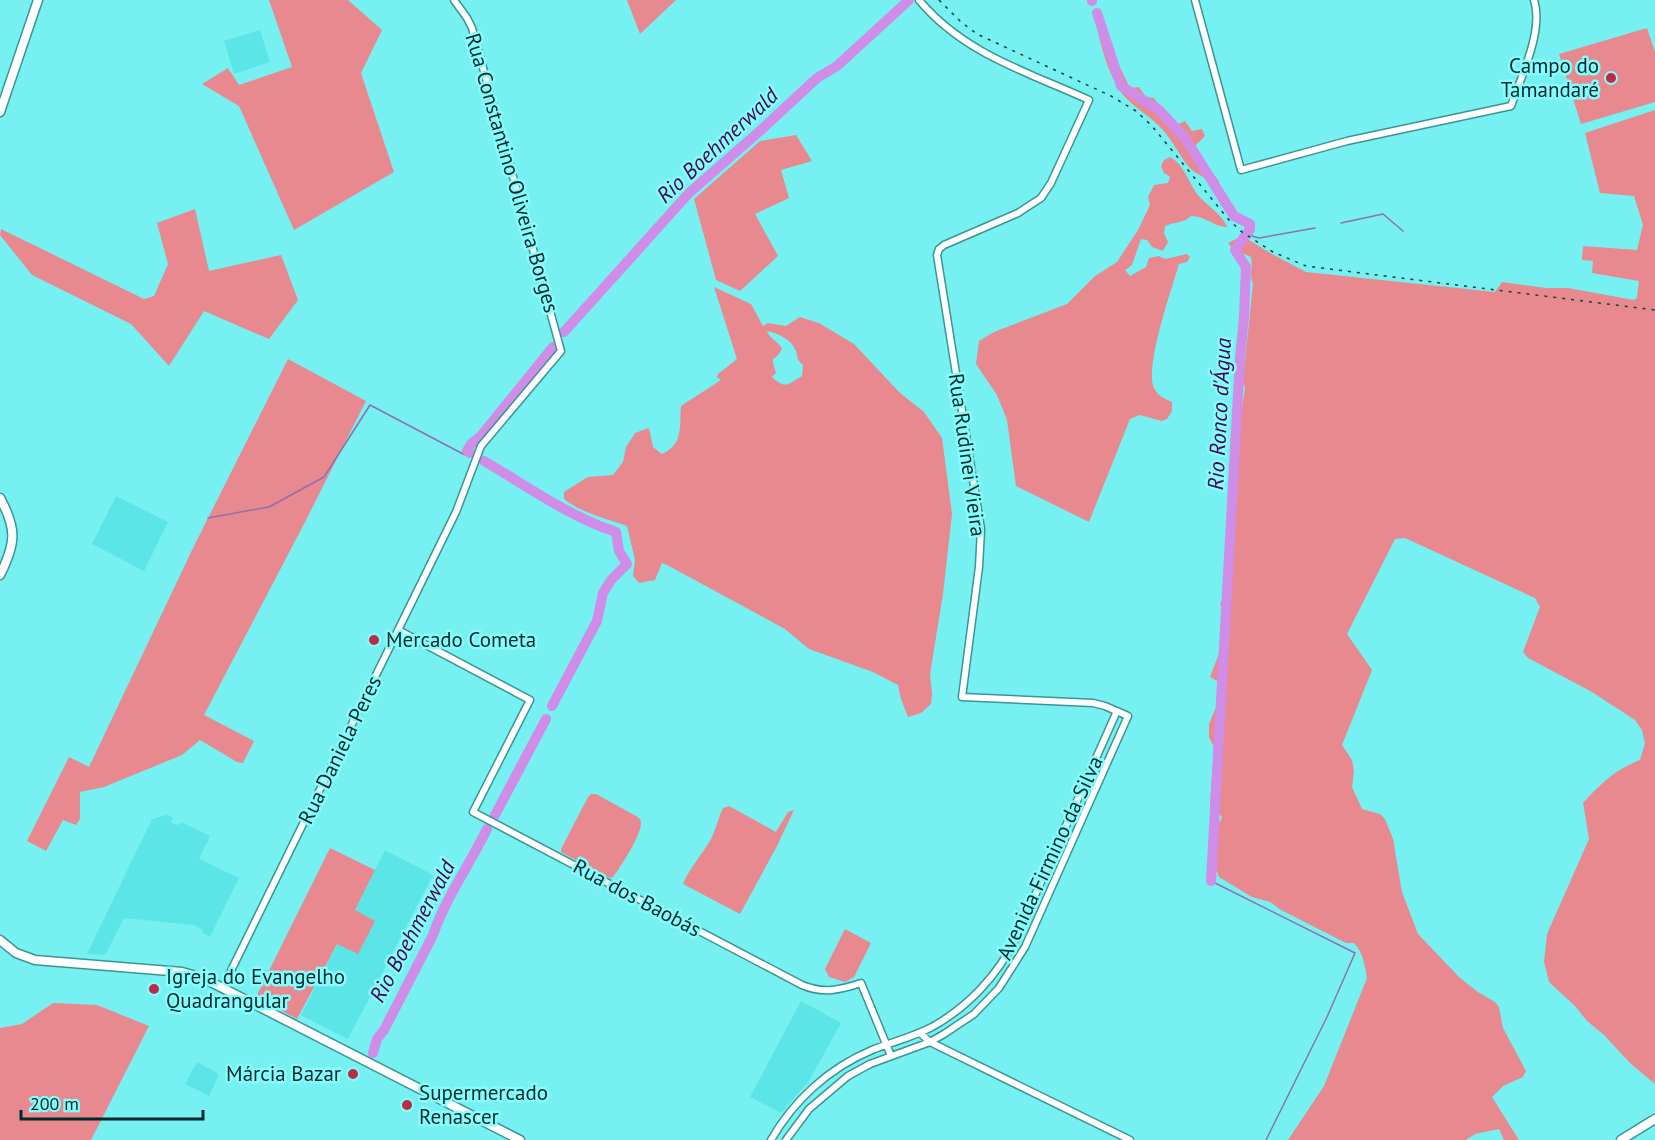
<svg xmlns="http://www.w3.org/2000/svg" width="1655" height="1140" font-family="'PT Sans',sans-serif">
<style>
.built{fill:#5ce5e6}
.green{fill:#e7898f;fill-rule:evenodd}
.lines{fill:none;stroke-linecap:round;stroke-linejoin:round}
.stream{stroke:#916fae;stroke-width:1.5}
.river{stroke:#cf8de7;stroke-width:10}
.minor-casing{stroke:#389697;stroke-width:9}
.major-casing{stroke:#389697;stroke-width:11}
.minor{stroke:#fff;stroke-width:6}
.major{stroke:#fff;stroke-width:8}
.rail{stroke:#0f4243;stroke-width:1.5;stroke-dasharray:3 6;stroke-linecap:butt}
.poi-dot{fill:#bc2b45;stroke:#85fdfe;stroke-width:2}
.labels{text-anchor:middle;stroke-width:5;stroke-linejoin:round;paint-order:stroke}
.poi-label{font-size:21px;fill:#00292a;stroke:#85fdfe;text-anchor:start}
.street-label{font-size:21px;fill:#00292a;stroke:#85fdfe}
.water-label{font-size:22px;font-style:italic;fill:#450459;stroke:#85fdfe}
</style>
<rect width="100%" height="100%" fill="#77f0f1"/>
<path class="built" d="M 260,30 L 270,62 L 234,74 L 224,41 Z
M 116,496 L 168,522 L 144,571 L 92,544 Z
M 167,815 L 173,817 L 171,822 L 174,824 L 178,825 L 181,822 L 210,836 L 199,859 L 239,878 L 210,937 L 202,932 L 203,930 L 194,925 L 124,918 L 105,955 L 87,954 L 152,819 Z
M 385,850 L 433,875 L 348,1039 L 301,1015 Z
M 801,1001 L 841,1023 L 809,1081 L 781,1113 L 750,1097 Z
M 197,1062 L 219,1074 L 209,1096 L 185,1084 Z"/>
<path class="green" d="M 269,0 L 348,0 L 382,30 L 361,73 L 394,172 L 294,230 L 239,106 L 202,84 L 228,68 L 239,85 L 292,67 Z
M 627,0 L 676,0 L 640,34 Z
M 1095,18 L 1101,19 L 1112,51 L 1130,88 L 1139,87 L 1146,97 L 1154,98 L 1167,116 L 1176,125 L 1185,121 L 1192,131 L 1202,129 L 1205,136 L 1195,146 L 1199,156 L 1204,159 L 1206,166 L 1219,181 L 1218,185 L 1210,184 C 1203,174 1196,175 1189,167 C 1179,155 1173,141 1162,129 C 1152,118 1138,110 1127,99 C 1109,81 1100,43 1095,18 Z
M 1647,28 L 1655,52 L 1655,102 L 1581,124 L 1559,54 Z
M 1655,110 L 1655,1084 L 1630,1063 L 1604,1035 L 1587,1021 L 1575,1006 L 1549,982 L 1544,962 L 1547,934 L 1589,839 L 1583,803 C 1600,784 1616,769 1640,760 L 1645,743 L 1642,730 L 1635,720 L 1592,692 L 1528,658 L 1523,652 L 1540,607 L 1535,598 L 1405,538 L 1395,539 L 1347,634 L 1372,670 L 1342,745 L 1352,760 L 1354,771 L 1352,787 L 1362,809 L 1380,814 L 1385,819 L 1393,839 L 1402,892 L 1418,934 L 1460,978 L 1478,992 L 1495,1002 L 1499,1007 L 1503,1028 L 1526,1071 L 1523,1077 L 1503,1086 L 1492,1097 L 1519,1140 L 1504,1140 L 1499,1129 L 1475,1134 L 1466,1140 L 1288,1140 L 1324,1086 L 1367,978 C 1365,966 1363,952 1354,943 L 1346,943 L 1281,910 L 1270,902 L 1252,897 L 1219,877 L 1208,848 L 1222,817 L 1210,804 L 1214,747 L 1209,737 L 1209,724 L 1217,705 L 1221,683 L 1210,677 L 1224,641 C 1219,632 1221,625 1227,617 L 1220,604 L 1225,594 L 1224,573 L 1227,539 L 1231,529 L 1229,496 L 1235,485 L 1237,438 L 1245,389 L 1243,380 L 1253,284 C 1249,275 1253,267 1251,257 L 1233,249 L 1228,243 L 1242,236 L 1272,254 L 1306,272 L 1495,292 L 1502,282 L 1546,288 L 1568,288 L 1634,300 L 1637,298 L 1639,281 L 1592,273 L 1593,261 L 1582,260 L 1583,246 L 1637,250 L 1643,225 L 1634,196 L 1600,193 L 1585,133 Z
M 796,135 L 812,161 L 781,170 L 789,198 L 755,214 L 778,256 L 740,291 L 716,280 L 694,199 L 760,141 Z
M 1170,157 C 1184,164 1189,184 1198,195 C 1206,205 1223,215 1227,227 C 1214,227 1206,216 1191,216 C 1184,223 1174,222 1165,226 L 1164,233 L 1168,242 L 1163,251 L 1152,247 L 1147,240 L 1141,239 L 1132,265 L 1125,270 L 1130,276 L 1146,267 L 1149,258 L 1159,256 L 1165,259 L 1187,254 L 1190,257 L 1187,262 L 1179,264 C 1172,288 1144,368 1154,388 C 1158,396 1165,399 1172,402 L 1172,411 L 1167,419 L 1162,421 L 1140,415 L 1130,419 L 1089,522 L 1016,486 L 1007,420 L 997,395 L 976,364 L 979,341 L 994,332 L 1067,304 L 1095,276 L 1117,262 L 1138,230 L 1150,205 L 1148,197 L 1154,185 L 1168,183 L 1170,177 L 1164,173 L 1161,166 L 1164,160 Z
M 195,209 L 209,271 L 281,255 L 298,300 L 269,339 L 204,311 L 169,366 L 131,324 L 32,275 L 0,235 L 1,229 L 144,299 L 154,296 L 168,264 L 157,223 Z
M 714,287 L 751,304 L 763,326 L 768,323 L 786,326 L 800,317 L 819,323 L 854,344 L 900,393 L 924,412 L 942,438 L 952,514 L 943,594 L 930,674 L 932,694 L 931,704 L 921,713 L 908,717 L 901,699 L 898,685 L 873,672 L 809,649 L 785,629 L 667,565 L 662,563 L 655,580 L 639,583 L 633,576 L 635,560 L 627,526 C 605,518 582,513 564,499 L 564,492 L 588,477 L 613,475 L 623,462 L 626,447 L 635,433 L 649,428 L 653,447 L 662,454 C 684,444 679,427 681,406 L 721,380 L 717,377 L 718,374 L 737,359 ZM 767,331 C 778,333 792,340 796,351 C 798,358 797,360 803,365 L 802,376 C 788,384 786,390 772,377 L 776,373 C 770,352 773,365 782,349 C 779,341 769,339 767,331 Z
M 288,359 L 366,401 L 305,522 L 204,715 L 254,741 L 243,763 L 237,762 L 200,740 L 182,755 L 104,787 L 80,792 L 80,819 L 76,825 L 63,820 L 46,851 L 27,841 L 69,757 L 89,767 L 193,548 Z
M 591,794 L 596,794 L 636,816 C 640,819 641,819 641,824 C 640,837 620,868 612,878 L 607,877 L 561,852 L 561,849 L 588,797 Z
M 729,806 L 776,832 L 788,812 L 794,810 L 777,846 L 740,914 L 683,884 C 690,867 702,855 711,839 C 716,829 718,818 723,808 Z
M 330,848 L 375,870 L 355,910 L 375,921 L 358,954 L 337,944 L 297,1019 L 256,997 Z
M 845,929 L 871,943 L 854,977 L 845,982 L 829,977 L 825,969 Z
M 53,1003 L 97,1005 L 149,1026 L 91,1140 L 0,1140 L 0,1028 L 22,1024 Z"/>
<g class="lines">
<path class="stream" d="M 1341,223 L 1383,214 L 1403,231
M 1250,229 L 1252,236 L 1259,238 L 1315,228
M 208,518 L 269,507 L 324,477 L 370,405 L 465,455 L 467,451
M 1211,881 L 1355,953 L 1327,1017 L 1266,1140"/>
<path class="river" d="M 1092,0 L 1092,1
M 1097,13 L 1121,86 L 1159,110 L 1185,138 L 1234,216 L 1250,224 L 1250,229 L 1235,250 L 1246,267 L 1244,317 L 1240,358 L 1211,881
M 564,332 L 689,193 L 761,130 L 817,78 L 837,66 L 909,0
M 470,453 L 467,451 L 471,444 L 481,436 L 553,347
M 484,461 C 527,486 568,516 616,532 L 619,551 L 627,564 L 611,580 L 603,593 L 597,621 L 552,706
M 495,815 L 546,719
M 373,1053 L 377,1039 L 384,1030 L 433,935 C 446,897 470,864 487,829"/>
<g class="minor-casing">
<path id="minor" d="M 1195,0 L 1241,170 L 1347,141 L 1511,106 C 1521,77 1544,30 1534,0
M 398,630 L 530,700 L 473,812 L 802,985 C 823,994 840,990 861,983 L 891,1056
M 223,987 L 456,512 L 481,446 L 561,351 L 472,28 L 467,18 L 454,0
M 920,1033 L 930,1042 L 1130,1140
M 771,1140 C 794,1100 829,1068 872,1050 C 892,1042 913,1037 932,1027 C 968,1007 998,975 1016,938 L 1117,711
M 786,1140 L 809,1109 L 848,1076 L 870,1064 L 930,1042 L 944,1034 L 974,1014 L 999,988 L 1025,947 L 1128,716 L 1105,706 L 1093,703 L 962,697 L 979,567 L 981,529 L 937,255 L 939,249 L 944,245 L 1018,213 L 1041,198 L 1051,183 L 1089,100 C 1028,72 964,54 919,0"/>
</g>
<g class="major-casing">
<path id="major" d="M 0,112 L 38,0
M 0,498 C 17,529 16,543 0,575
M 0,940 L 16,953 L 35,960 L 182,972 L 203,978 L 520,1140
M 1621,1140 L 1655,1119"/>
</g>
<use href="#minor" class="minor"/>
<use href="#major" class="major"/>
<path class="rail" d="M 939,0 L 961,22 L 977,34 L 1111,96 L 1136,111 L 1152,126 L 1229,220 L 1242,232 L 1273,252 L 1306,266 L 1655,310"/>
</g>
<g class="poi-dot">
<circle cx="1611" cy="78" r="6"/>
<circle cx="374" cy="640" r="6"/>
<circle cx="154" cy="989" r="6"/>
<circle cx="353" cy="1074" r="6"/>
<circle cx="407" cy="1105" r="6"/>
</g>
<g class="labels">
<g class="poi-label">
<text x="1599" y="73" text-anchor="end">Campo do<tspan x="1599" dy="24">Tamandaré</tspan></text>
<text x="386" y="647">Mercado Cometa</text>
<text x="166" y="984">Igreja do Evangelho<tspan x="166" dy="24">Quadrangular</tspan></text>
<text x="341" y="1081" text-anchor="end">Márcia Bazar</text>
<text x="419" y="1100">Supermercado<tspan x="419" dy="24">Renascer</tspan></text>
</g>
<g class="street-label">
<text transform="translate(512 173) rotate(74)" y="7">Rua Constantino Oliveira Borges</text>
<text transform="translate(967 455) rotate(82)" y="7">Rua Rudinei Vieira</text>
<text transform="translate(340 750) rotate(-64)" y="7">Rua Daniela Peres</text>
<text transform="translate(1050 858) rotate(-65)" y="7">Avenida Firmino da Silva</text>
<text transform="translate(637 898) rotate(28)" y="7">Rua dos Baobás</text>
</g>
<g class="water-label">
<text transform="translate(717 145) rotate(-43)" y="8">Rio Boehmerwald</text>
<text transform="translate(1219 414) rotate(-87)" y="8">Rio Ronco d'Água</text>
<text transform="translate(412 931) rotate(-62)" y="8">Rio Boehmerwald</text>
</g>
</g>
<path d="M21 1110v9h182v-9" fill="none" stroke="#00292a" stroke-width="3"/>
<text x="30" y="1110" font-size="18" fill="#00292a" stroke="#85fdfe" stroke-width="4.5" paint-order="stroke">200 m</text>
</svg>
